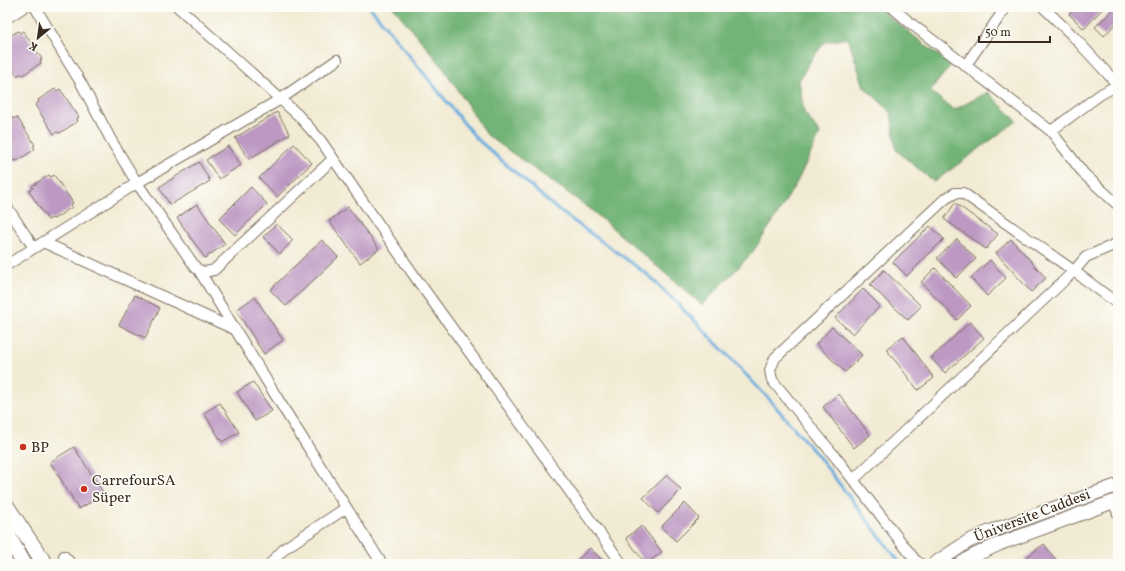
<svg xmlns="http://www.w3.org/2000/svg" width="1125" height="571" font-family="Vollkorn,serif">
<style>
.forest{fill:#72b477;stroke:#566f4a}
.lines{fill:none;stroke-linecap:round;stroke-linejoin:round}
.stream{stroke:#66acdc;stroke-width:3}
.building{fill:#bc98c2}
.minor-casing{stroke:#7b6e5e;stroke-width:12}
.major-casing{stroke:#7b6e5e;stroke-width:15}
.highway-casing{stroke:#7b6e5e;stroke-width:17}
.minor{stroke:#fff;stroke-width:10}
.major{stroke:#fff;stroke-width:13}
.highway{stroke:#fff;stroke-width:15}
.poi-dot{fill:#c8321e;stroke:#fdfcf7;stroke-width:1.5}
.labels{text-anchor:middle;stroke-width:3;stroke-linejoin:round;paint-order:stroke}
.poi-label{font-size:15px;fill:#3b2a1e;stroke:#fdfcf7;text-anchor:start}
.street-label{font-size:15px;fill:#3b2a1e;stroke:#fdfcf7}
</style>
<rect width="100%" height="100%" fill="#fdfcf7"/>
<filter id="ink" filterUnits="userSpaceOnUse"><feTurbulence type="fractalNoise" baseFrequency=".025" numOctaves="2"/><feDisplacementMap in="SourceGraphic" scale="8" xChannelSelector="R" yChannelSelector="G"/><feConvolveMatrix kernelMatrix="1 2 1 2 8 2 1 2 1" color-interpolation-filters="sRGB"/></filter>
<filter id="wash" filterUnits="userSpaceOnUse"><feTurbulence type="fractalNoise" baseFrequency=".012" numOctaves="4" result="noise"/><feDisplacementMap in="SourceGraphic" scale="16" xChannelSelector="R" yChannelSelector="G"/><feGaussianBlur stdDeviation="0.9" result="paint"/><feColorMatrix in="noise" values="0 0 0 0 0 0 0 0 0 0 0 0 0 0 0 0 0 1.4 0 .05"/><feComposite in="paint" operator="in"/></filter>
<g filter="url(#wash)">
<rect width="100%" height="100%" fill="#f2ebd4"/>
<path class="forest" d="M 393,7 L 877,7 L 951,65 L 930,91 L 954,110 L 988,92 L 1017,121 L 934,182 L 896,150 L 891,112 L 864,87 L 848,38 L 825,42 L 811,60 L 799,81 L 804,112 L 820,134 L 797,182 L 776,217 L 752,253 L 702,305 L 589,208 L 487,135 L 442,66 Z"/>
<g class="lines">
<path class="stream" d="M 370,7 L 476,138 L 557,209 L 648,275 L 697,323 L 769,399 L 818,456 L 901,564"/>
</g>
<g id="blocks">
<path class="building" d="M 1076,7 L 1104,7 L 1084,29 L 1069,14 Z
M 1116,7 L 1118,7 L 1118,21 L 1104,36 L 1095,27 Z
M 18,31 L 20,33 L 23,31 L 42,59 L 40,60 L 41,63 L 23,75 L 20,74 L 17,76 L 7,60 L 7,38 Z
M 55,89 L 57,91 L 60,89 L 79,117 L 77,118 L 78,121 L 60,133 L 57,132 L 54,134 L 35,105 L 39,102 L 38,100 Z
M 277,112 L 290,134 L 249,159 L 235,138 Z
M 12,117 L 13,119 L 17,117 L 35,145 L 33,146 L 35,149 L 17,161 L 14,160 L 11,162 L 7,156 L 7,120 Z
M 294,144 L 312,163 L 277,197 L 259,178 Z
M 228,146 L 241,165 L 219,179 L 206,160 Z
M 199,162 L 210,181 L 170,205 L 159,187 Z
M 49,175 L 51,177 L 54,175 L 73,203 L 71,204 L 72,207 L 54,219 L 52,218 L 48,220 L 29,191 L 33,188 L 32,186 Z
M 251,187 L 267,204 L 235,235 L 219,219 Z
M 955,203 L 998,234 L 986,249 L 944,219 Z
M 197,204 L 225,244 L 205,258 L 177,218 Z
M 348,207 L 379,249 L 360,263 L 329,221 Z
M 277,224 L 293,240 L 280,254 L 263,237 Z
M 930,226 L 944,239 L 907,276 L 893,262 Z
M 957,239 L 976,259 L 956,278 L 937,258 Z
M 1011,239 L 1046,278 L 1031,292 L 996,253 Z
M 322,240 L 338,257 L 286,306 L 270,290 Z
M 990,260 L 1006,278 L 987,296 L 971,278 Z
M 935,268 L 971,306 L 957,320 L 921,282 Z
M 884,270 L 921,306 L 908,320 L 870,285 Z
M 863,289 L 880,306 L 853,334 L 835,318 Z
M 135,295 L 160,308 L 145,338 L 119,325 Z
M 255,297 L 283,340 L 264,354 L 236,310 Z
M 970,322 L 984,338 L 945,373 L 931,358 Z
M 832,327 L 862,355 L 845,372 L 816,344 Z
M 903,336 L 934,378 L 918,390 L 886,349 Z
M 253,382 L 272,411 L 255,421 L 237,392 Z
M 839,394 L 870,435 L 854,448 L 823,407 Z
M 220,403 L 239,432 L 222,442 L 204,413 Z
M 74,447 L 104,494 L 79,509 L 50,462 Z
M 667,475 L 681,490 L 658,513 L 643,498 Z
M 685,503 L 699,518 L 676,541 L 661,527 Z
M 642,526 L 662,552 L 646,564 L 626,538 Z
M 1044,544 L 1059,564 L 1028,564 L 1024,559 Z
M 590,548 L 604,562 L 602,564 L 573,564 Z"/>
</g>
</g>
<g filter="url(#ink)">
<use href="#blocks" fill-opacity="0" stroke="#7b6e5e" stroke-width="1"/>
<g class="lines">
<g class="minor-casing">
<path id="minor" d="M 35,7 L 81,83 L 111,140 L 137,183 L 196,268 C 202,273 207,272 214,270 L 333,159
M 178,7 L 298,115 L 321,141 L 418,281 L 622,564
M 892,7 L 909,22 L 1051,131 L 1084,174 L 1118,205
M 1043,7 L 1073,36 L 1118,85 L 1101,94 L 1051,131
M 7,18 L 24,7
M 966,65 L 1006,7
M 7,207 L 34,248
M 43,242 L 236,330
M 7,265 L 137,183 L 279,100 L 337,60
M 200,272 L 284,409 L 382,564
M 853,480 L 1074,271 L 1086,257 L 1118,243
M 1114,502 L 1118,514
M 64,556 L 71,564
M 270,564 L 285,548 L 346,508
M 921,564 L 915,560 L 837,459 L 772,380 L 770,370 L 775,358 L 945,199 L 955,193 L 963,193 L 1074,271 L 1118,304"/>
</g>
<g class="major-casing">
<path id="major" d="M 934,564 L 969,541 L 989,532 L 1118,485
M 960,564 L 971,557 L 999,544 L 1118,500"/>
</g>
<g class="highway-casing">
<path id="highway" d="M 7,507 L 45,564
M 7,534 L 24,564"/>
</g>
<use href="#minor" class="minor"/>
<use href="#major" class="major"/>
<use href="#highway" class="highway"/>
</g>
</g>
<g class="poi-dot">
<circle cx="23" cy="447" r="4"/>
<circle cx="84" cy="489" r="4"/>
</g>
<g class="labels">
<g class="poi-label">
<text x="31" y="452">BP</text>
<text x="92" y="485">CarrefourSA<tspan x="92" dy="17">Süper</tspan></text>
</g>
<g class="street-label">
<text transform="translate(1032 515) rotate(-21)" y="5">Üniversite Caddesi</text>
</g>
</g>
<rect width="1125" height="571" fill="none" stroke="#fdfcf7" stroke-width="24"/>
<g transform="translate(38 38) rotate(209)" stroke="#fdfcf7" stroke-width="3" paint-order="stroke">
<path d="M0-3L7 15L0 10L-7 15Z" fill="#3b2a1e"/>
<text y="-6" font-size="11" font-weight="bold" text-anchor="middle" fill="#3b2a1e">K</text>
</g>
<path d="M979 36v6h71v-6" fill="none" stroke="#3b2a1e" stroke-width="2"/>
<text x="985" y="36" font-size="12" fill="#3b2a1e" stroke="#fdfcf7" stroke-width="3" paint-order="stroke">50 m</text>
</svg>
